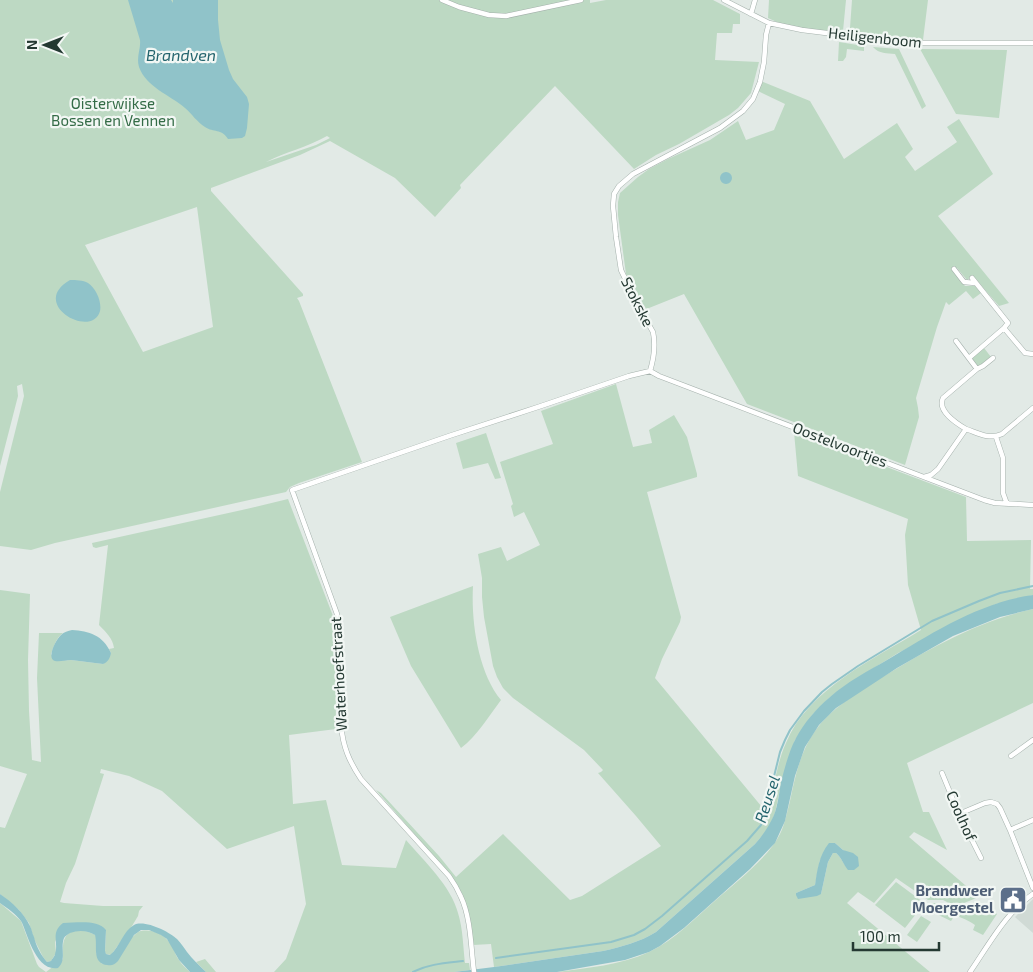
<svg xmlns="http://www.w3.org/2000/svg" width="1033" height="972" font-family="'Exo 2',sans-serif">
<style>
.built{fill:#d0dad5}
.green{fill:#bdd9c3;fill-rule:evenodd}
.water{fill:#90c3c9}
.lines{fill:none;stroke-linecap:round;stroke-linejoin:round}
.stream{stroke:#90c3c9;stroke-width:2}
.minor-casing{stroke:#a5b1ac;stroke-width:5.5}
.minor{stroke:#fff;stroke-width:4.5}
.labels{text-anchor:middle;stroke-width:4.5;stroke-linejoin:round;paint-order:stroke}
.street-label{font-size:15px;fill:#243932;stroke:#f2f7f4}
.park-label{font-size:15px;fill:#336b46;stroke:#f2f7f4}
.service-label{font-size:15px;font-weight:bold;fill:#4e5e75;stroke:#f2f7f4;text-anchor:end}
.water-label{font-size:16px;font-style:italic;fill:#25656e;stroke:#f2f7f4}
</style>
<rect width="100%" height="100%" fill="#e2eae6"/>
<path class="built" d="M 1033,899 L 1033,933 L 1015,917 Z"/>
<path class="green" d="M 0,0 L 590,0 L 590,3 L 606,0 L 713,0 L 740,14 L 740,24 L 733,24 L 732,33 L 717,33 L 715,60 L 759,62 L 751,93 L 738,108 L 729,115 L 679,144 L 656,155 L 634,169 L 555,86 L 460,185 L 461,188 L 435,217 L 395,178 L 330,141 L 300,155 L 211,188 L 211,191 L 303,294 L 303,296 L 297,298 L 299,301 L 362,462 L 299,483 L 290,487 L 286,492 L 55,543 L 31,550 L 0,546 L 0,492 L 24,396 L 22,384 L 17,386 L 18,396 L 0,466 ZM 327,136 L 330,138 L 316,145 L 266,162 C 285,152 308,147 327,136 ZM 197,207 L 213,327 L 143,352 L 85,245 Z
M 769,0 L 846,0 L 843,31 L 841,33 C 817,30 791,30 768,18 Z
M 852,0 L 928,0 L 923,40 L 896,39 L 852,35 L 850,28 Z
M 839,42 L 864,46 L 864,51 L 847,49 L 846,57 L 843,61 L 838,61 Z
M 873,47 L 899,49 L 926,106 L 922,109 L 895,54 C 887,53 879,54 873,47 Z
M 920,49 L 1007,50 L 999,118 L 956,114 Z
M 761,81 L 810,101 L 844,159 L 897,123 L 913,149 L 905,157 L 915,171 L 957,142 L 947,127 L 959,119 L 993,174 L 938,216 L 1009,303 L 999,306 L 973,276 L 967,280 L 957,268 L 955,274 L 965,286 L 975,286 L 981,293 L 973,299 L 966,291 L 949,305 L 946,302 L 937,327 L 916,398 L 918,408 L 919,417 L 905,465 L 747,404 L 684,294 L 644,310 L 626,274 L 618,215 L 618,202 L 620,193 L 638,177 L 649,169 L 668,159 L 710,140 L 738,121 L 746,140 L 774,130 L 785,104 L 758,91 Z
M 984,348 L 991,357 L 981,365 L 978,366 L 973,360 L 973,357 Z
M 616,384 L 633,447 L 652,443 L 649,430 L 674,415 L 687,437 L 697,474 L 697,477 L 647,492 L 681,617 L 680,622 L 662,659 L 655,678 L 767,813 C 774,790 776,765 786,743 C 808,689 874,659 921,630 L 908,585 L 905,535 L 908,519 L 798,476 L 794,432 L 966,497 L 967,541 L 1031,540 L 1030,589 L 1033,589 L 1033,595 L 996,604 L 898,653 L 845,686 L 829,698 L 813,714 L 795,740 L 782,780 L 775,813 L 770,825 L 763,835 L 755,844 L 656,932 C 640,942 621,947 603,951 L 494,967 L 491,944 L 473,945 C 469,922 467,901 455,881 L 376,790 L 381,793 L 439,856 L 456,877 L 503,834 L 570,900 L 582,896 L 661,846 L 636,816 L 598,773 L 601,772 L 603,770 L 584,750 L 513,698 L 503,688 L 497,677 L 493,666 L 484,617 L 482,597 L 482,578 L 478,554 L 501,547 L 507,561 L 540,545 L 524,512 L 514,517 L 511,506 L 513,504 L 500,462 L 553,444 L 541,411 Z
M 486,433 L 501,478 L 495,479 L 488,463 L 463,469 L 456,443 Z
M 288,499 L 333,616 L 335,630 L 336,729 L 289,735 L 293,804 L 326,800 L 342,865 L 396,868 L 406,840 C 424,861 451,886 458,913 C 463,929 463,946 465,963 L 469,963 L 470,970 L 454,972 L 274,972 L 286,959 L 306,904 L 294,826 L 227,849 L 162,791 L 129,776 L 101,769 L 100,773 L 104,774 L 75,864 L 66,883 L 60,902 L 64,903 L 103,906 L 143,906 L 139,911 L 138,916 L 132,926 L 111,955 L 106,954 L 105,952 L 106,930 L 75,923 L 64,923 L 55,942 L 56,953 L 51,961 L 47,962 L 43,957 L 34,939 L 29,923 L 19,910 L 0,894 L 0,827 L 5,828 L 27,774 L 0,766 L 0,590 L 30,594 L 28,660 L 29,711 L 32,760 L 41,762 L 37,678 L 39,633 L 63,633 C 56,638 54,646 51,654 L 57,661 L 71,660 L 103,664 L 111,653 L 109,649 L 114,648 C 113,639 106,632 99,625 L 108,545 L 96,548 L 93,547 L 92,543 L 242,510 Z
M 473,586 C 471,622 478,672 501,700 C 489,716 477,736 461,748 L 411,666 L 390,617 Z
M 1033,609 L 1033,703 L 907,763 L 923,812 L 929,812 L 947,850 L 914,832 L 909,837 L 979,897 L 959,905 L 953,905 L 943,900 L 928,900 L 896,878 L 874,903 L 858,892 L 847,903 L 930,972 L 557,972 C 587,968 621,965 649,952 C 675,940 696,917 717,899 C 737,881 768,858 780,834 C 785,824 787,812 790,801 C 795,777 800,752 815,731 C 831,708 856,694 879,679 C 929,649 975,622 1033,609 ZM 835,843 L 843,850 L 846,852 L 849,870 C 843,864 842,858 836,853 L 833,853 L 828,862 L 821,894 L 796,893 L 815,885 L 820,860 Z
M 896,882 L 923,902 L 923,905 L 905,928 L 875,905 Z
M 979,902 L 997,914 L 983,935 L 973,930 L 975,925 C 968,920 962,918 955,915 L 951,921 L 928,910 L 927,905 L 930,903 L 939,903 L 952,909 L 958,909 Z
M 0,903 L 21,921 L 37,964 L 39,967 L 46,972 L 63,959 C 63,953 62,943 65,938 C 70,927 87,930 95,935 L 97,938 L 96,953 L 102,964 L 138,932 C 149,928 163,933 170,943 C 174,948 175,955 179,960 C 182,965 186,968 190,972 L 0,972 Z
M 921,916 L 931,922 L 917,942 L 907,935 Z
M 205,959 L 216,972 L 206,972 L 196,962 Z"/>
<path class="water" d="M 128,0 L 171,0 L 173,3 L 173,0 L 218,0 L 218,20 L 220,40 L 229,70 L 233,79 L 247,97 L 249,104 L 247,128 L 245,136 L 242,138 L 228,139 C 221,128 214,133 205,127 C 197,122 192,114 185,108 C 170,95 146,87 139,67 C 136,57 141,49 140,40 Z
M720 178a6 6 0 1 1 12 0a6 6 0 1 1-12 0Z
M 70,280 C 76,280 83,280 88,283 C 96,288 102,302 100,311 C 92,340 28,304 70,280 Z
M 1033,595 L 1033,609 L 1000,617 L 953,636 L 897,668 L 836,708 L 819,725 L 805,747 L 795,776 L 785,821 L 775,843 L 750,869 L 684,928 L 660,946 L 649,952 L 625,960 L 557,972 L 454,972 L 494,967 L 603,951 C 621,947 640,942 656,932 L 755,844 C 763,835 769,826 774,815 C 778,805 779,793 781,782 C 785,767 789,751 796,738 C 804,723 816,709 830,697 C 847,682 868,671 887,660 C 932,633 980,602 1033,595 Z
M 72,630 C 89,631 103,635 111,653 C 110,658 108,662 103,664 C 92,663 82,661 71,660 C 66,660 60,662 55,661 C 46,659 56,639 61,635 C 64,632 68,631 72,630 Z
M 829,843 L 835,843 L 843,850 L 853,853 L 858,857 L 859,866 L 854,870 L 848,870 C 843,864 842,858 836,853 L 833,853 L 828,862 L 821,894 L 817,896 L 798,899 L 796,895 L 796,893 L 815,885 C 817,871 819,855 829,843 Z
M 0,894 C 12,902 24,913 30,926 C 32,930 32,933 34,937 C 36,946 41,955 47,962 L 51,961 C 52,959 55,956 55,954 C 59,942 50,933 63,923 C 77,923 97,919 106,930 L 105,951 L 106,954 L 110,955 C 120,947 123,931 134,925 C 144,919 170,932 177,939 C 181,943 184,948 187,952 C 192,959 199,965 206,972 L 190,972 L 179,960 L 167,939 L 161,935 L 149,930 L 141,930 L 134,935 L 118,961 C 114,965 112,966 107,965 C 91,963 98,945 95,935 C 87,930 78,930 70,933 C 68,934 65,936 64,938 C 60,948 67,960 58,968 C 35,972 27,931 21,921 C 16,914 7,908 0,903 Z"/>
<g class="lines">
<path class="stream" d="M 496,958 L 611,942 L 634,935 L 645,929 L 662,916 L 747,841 L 761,825 L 765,813 L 780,752 L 785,740 L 790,730 L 804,711 L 822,692 L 832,684 L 858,666 L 932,621 L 979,601 L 1000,593 L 1033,586
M 413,972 C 428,964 446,963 463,961"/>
<g class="minor-casing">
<path id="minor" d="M 442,0 L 459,7 L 489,15 L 506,16 L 581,0
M 724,0 L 769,23 L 802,30 L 907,43 L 1033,43
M 751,14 L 755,0
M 954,269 L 964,282 L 975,283
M 972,278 L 1008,323 L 1004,328 L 1025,353 L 1033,354
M 956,341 L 977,369
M 969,358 L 1004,328
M 650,371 L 659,376 L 984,500 L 995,503 L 1033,505
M 966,429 C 956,423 937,411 943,398 L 977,369 L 983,366 L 993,358
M 996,437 L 1003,458 L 1003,493 L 1007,504
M 924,477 L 931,475 L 938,469 L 966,429 C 978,433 989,440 1002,434 L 1033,408
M 1011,756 L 1033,740
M 942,773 L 959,814 L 981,858
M 959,814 L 985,803 L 991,802 L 997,804 L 1000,808 L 1010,830 L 1033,888
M 1010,830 L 1033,820
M 474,972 C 471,949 471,918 461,897 C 458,890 454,883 449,876 L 361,779 C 349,761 343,747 341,725 L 339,627 L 337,614 L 292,490 L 449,436 L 541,406 L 629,376 L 650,371 C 654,358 656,346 653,332 L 637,304 L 621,270 L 616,237 L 613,206 L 614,194 L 619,186 L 633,174 L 720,128 L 743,111 L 753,99 L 760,82 L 764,62 L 766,35 L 769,23
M 970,972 C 988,946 1007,911 1033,894"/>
</g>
<use href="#minor" class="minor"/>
</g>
<defs>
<g id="civic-square" transform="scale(1.4375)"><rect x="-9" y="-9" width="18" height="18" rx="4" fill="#5c6f8a" stroke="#f2f7f4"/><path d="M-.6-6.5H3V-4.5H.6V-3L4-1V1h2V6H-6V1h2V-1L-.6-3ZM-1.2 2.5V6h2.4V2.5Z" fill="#fff"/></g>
</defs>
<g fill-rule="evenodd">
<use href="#civic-square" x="1013" y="900"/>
</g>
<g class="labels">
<g class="street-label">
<text transform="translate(875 38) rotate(6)" y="5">Heiligenboom</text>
<text transform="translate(637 302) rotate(63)" y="5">Stokske</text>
<text transform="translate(840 445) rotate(21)" y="5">Oostelvoortjes</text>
<text transform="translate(339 674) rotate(-93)" y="5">Waterhoefstraat</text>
<text transform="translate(961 816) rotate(66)" y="5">Coolhof</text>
</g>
<g class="park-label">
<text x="113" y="109">Oisterwijkse<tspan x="113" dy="17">Bossen en Vennen</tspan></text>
</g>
<g class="service-label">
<text x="994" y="896">Brandweer<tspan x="994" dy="17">Moergestel</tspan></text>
</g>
<g class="water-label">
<text x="181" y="61">Brandven</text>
<text transform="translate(767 799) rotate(-72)" y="6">Reusel</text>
</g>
</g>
<g transform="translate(45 45) rotate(270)" stroke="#f2f7f4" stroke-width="4" paint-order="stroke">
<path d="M0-4L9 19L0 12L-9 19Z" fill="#243932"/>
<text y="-8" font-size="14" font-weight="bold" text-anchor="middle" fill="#243932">N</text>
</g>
<path d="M853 942v8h86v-8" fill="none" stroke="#243932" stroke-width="2.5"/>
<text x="860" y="942" font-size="15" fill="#243932" stroke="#f2f7f4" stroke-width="4" paint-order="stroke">100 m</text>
</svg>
